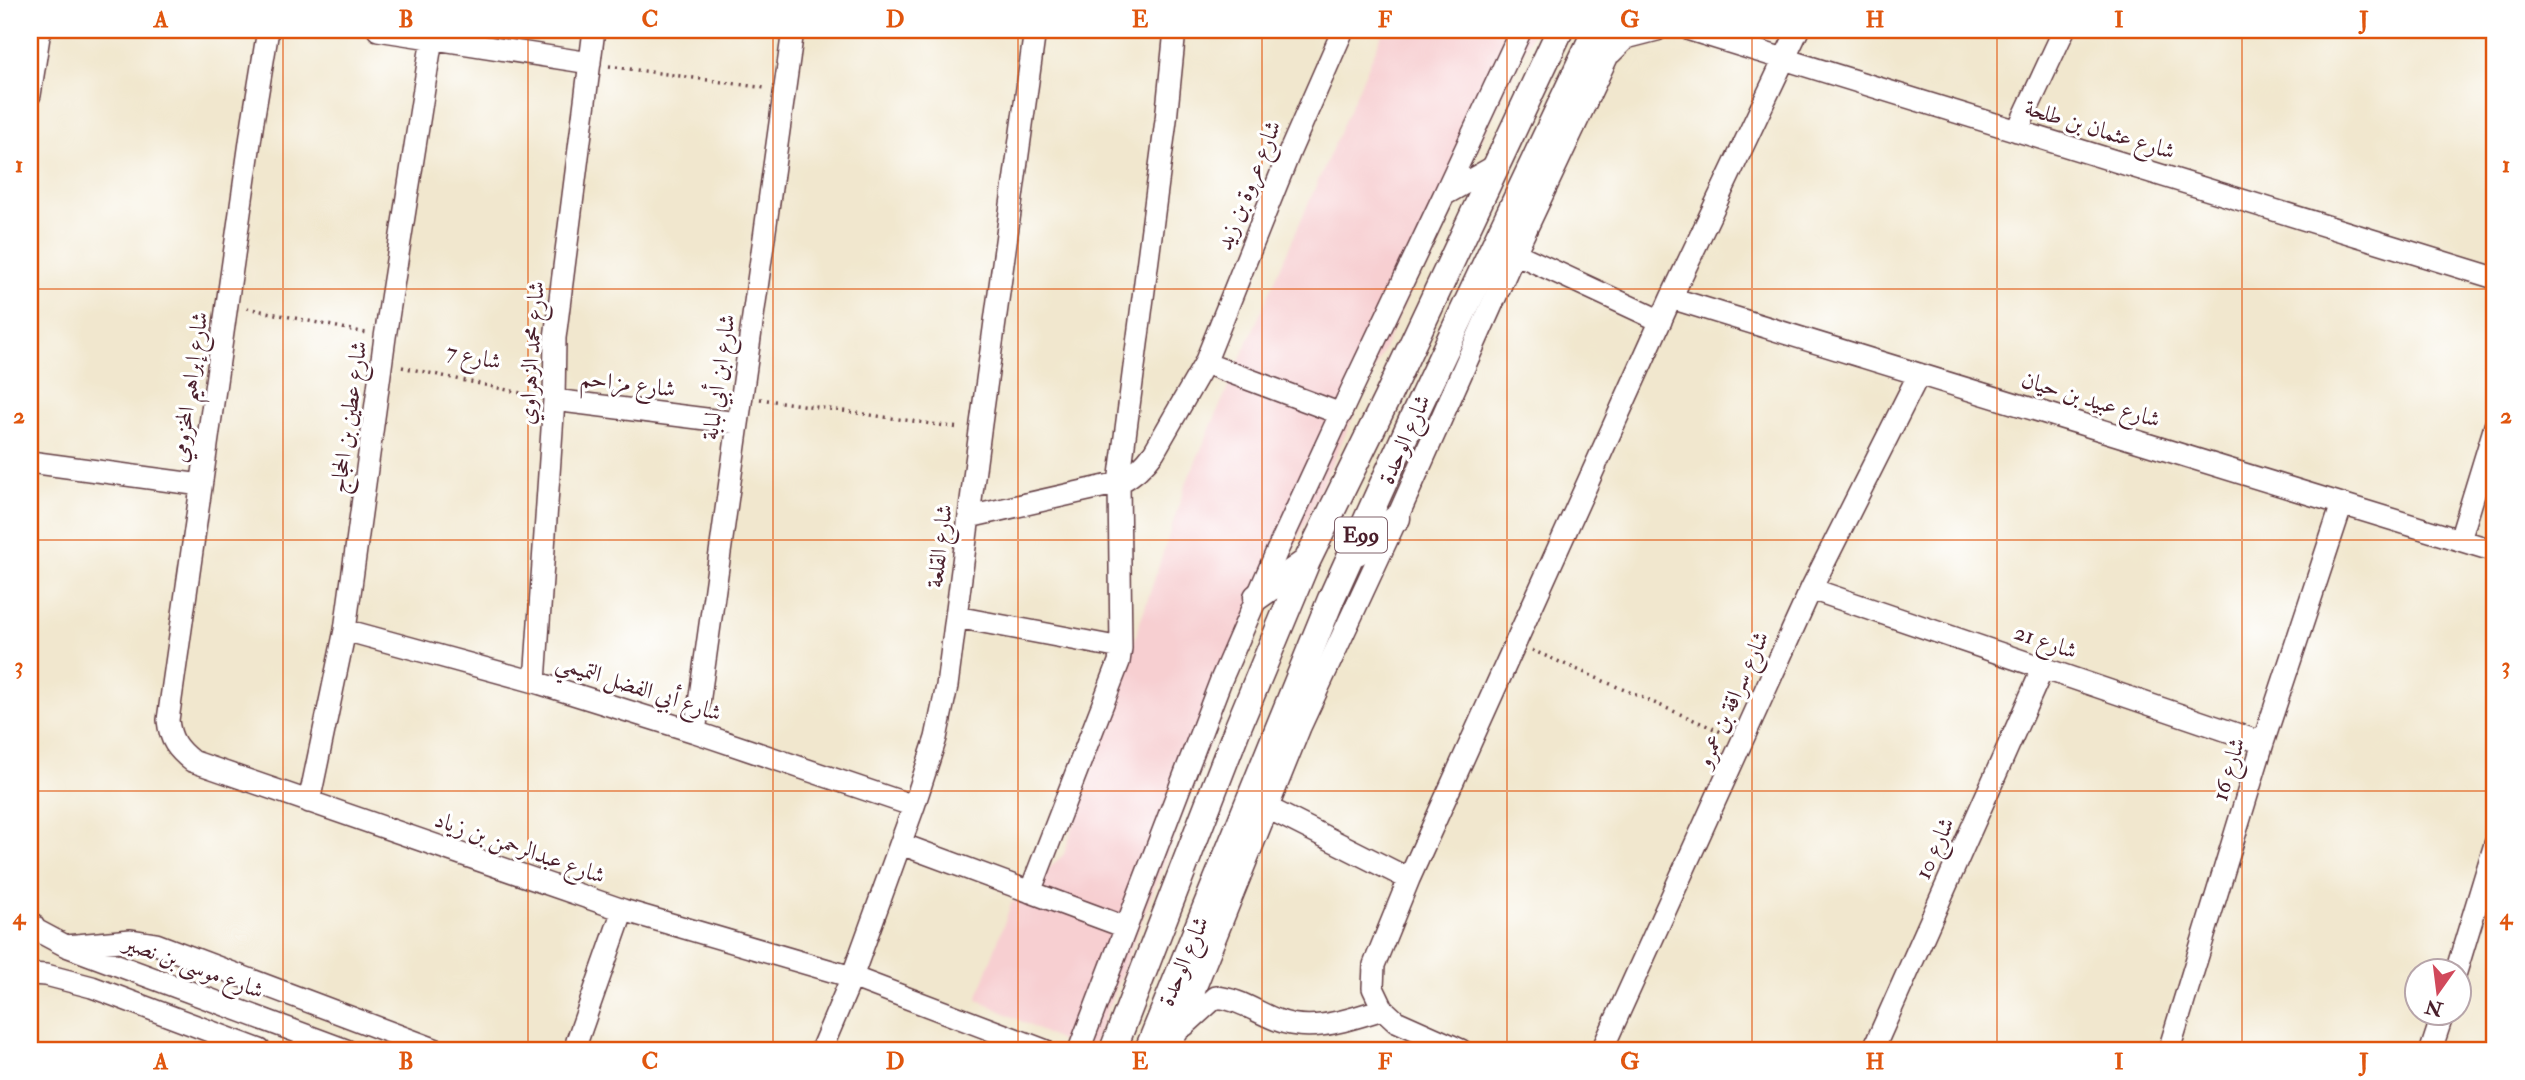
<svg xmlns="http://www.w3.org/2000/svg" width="2525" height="1080" font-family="'IM FELL Double Pica',Amiri,serif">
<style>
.built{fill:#f7cfd1}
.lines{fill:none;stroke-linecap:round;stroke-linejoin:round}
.minor-casing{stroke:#633d43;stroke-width:24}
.major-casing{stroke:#633d43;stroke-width:29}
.path{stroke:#633d43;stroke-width:3.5;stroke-dasharray:2 5;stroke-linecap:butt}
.minor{stroke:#fff;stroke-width:21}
.major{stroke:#fff;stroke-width:26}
.grid{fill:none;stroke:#e0560e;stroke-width:2;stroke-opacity:0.55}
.labels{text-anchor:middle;stroke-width:6;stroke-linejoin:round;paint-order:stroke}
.shield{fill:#fff;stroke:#80626b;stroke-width:2}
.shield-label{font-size:21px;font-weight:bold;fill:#4a1f2b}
.street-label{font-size:23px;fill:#4a1f2b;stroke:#fff}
.neatline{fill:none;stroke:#e0560e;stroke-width:2.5}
.grid-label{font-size:23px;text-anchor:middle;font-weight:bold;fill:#e0560e}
</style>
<rect width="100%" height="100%" fill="#fff"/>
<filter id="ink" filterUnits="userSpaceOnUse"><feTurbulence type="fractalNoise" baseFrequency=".0143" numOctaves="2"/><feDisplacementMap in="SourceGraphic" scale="14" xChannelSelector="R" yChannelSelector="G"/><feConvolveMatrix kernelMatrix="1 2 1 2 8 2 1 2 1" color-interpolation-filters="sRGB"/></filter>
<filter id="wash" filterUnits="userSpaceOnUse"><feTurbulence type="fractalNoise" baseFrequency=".00686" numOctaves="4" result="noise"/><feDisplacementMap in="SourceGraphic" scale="28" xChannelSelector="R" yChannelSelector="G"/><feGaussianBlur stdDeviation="1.57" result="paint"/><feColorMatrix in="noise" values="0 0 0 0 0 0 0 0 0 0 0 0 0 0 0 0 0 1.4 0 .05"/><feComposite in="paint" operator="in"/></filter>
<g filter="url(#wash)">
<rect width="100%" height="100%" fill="#f1e7ce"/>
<path class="built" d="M 1384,30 L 1534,30 L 1436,234 L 1235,678 L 1092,1050 L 1078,1050 L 977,999 L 1011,904 L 1064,854 L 1185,486 Z"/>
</g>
<g filter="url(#ink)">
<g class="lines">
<g class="minor-casing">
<path id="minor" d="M 268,30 L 253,121 L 168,720 C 170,740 177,749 192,761 L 623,910 L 852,977 L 1044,1050
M 378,30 L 590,63
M 1690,30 L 2495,278
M 1611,53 L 1626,38 L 1657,30
M 30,95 L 40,30
M 2017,131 L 2064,30
M 1444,195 L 1521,30
M 1515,253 L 1661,321
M 1671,298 L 2495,551
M 1205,363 L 1341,414
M 554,400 L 738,423
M 30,462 L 201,485
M 969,517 L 1119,483 C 1134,475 1144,466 1154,452 L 1205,363 L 1290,151 L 1343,30
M 2460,540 L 2495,426
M 1811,589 L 2263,743
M 956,617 L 1121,648 L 1119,662 L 1030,892
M 345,630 L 535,682 L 695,732 L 914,806
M 1121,648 L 1119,483 L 1166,120 L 1175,30
M 535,682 L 554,400 L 555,338 L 594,30
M 695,732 L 793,30
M 309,802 L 345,630 L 385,337 L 432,38
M 1268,808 L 1409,879
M 901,844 L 1125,927
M 30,921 L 36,930 L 66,946 L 346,1050
M 66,946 L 131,940 L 156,944 L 437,1050
M 2456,972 L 2495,844
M 30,974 L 46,975 L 92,987 L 260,1050
M 1184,1026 L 1216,997 C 1239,999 1256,1012 1277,1020 C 1312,1034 1349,1019 1383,1009
M 576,1050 L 577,1041 L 623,910
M 821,1050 L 852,977 L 914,806 L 936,738 L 947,686 L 980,431 L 1035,30
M 1079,1050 L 1221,680 L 1277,551 L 1351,391 L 1444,195 L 1495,166
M 1162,1050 L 1177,1033 L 1300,727 L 1397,518 L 1515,253 L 1620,30
M 1461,1050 L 1396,1021 L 1383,1009 L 1373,988 L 1374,965 L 1409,879 L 1671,298 L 1798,30
M 1602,1050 L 1811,589 L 1919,374
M 1873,1050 L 2043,668
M 2169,1050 L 2263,743 L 2342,504
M 2431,1050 L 2443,1014"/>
</g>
<g class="major-casing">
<path id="major" d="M 1357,552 L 1397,518
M 1257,597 L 1306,562
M 1113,1050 L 1238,727 L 1307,561 L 1387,398 L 1560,30
M 1148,1050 L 1331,599 L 1412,420 L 1596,30"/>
</g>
<path class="path" d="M 609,66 L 765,88
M 247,308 L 366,333
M 402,367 L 535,396
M 760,399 L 960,428
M 1532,650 L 1724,733"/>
<use href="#minor" class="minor"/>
<use href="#major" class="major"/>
</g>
</g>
<path class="grid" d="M 283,30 L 283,1050M 528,30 L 528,1050M 773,30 L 773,1050M 1018,30 L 1018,1050M 1262,30 L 1262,1050M 1507,30 L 1507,1050M 1752,30 L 1752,1050M 1997,30 L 1997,1050M 2242,30 L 2242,1050M 30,289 L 2495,289M 30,540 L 2495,540M 30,791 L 2495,791"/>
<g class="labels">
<rect class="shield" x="1335" y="517.5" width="52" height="35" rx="5"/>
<g class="shield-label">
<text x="1361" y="542">E99</text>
</g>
<g class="street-label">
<text transform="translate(2100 129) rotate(17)" y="8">شارع عثمان بن طلحة</text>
<text transform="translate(1248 185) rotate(-68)" y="8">شارع عروة بن زيد</text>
<text transform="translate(531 353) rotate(-86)" y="8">شارع محمد الزهراوي</text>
<text transform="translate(474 356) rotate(12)" y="8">شارع 7</text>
<text transform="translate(718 377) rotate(-82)" y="8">شارع ابن أبي لبابة</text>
<text transform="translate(628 383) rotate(7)" y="8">شارع مزاحم</text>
<text transform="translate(189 387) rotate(-82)" y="8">شارع إبراهيم المخزومي</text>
<text transform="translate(2091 399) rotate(17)" y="8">شارع عبيد بن حيان</text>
<text transform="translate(348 417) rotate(-82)" y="8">شارع عطين بن الحجاج</text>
<text transform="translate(1404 439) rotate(-66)" y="8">شارع الوحدة</text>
<text transform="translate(939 546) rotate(-83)" y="8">شارع القلعة</text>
<text transform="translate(2046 641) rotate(19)" y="8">شارع 21</text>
<text transform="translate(639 687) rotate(18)" y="8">شارع أبي الفضل التميمي</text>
<text transform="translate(1732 699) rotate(-66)" y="8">شارع سراقة بن عمرو</text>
<text transform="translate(2228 769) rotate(-73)" y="8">شارع 16</text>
<text transform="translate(520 847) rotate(19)" y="8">شارع عبدالرحمن بن زياد</text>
<text transform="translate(1934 848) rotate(-66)" y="8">شارع 10</text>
<text transform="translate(1183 961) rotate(-67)" y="8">شارع الوحدة</text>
<text transform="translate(194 966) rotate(20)" y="8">شارع موسى بن نصير</text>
</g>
</g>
<rect width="2525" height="1080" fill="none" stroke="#fff" stroke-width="77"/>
<g transform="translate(2438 992) rotate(194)"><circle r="33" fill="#ffffff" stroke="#b7a5aa" stroke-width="2"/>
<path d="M0-5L12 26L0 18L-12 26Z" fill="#d1495b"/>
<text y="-10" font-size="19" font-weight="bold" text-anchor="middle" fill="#4a1f2b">N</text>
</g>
<rect x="38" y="38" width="2448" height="1004" class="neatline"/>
<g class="grid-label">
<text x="161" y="27">A</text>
<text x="406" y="27">B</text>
<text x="650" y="27">C</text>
<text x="895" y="27">D</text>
<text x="1140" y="27">E</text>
<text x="1385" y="27">F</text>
<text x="1630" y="27">G</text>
<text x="1875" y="27">H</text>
<text x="2119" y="27">I</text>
<text x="2364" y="27">J</text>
<text x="19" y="172">1</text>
<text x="2506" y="172">1</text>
<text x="19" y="423">2</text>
<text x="2506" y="423">2</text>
<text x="19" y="673">3</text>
<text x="2506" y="673">3</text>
<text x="19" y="924">4</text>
<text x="2506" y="924">4</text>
<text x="161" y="1069">A</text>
<text x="406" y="1069">B</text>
<text x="650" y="1069">C</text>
<text x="895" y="1069">D</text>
<text x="1140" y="1069">E</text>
<text x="1385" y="1069">F</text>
<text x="1630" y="1069">G</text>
<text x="1875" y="1069">H</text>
<text x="2119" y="1069">I</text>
<text x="2364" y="1069">J</text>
</g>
</svg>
